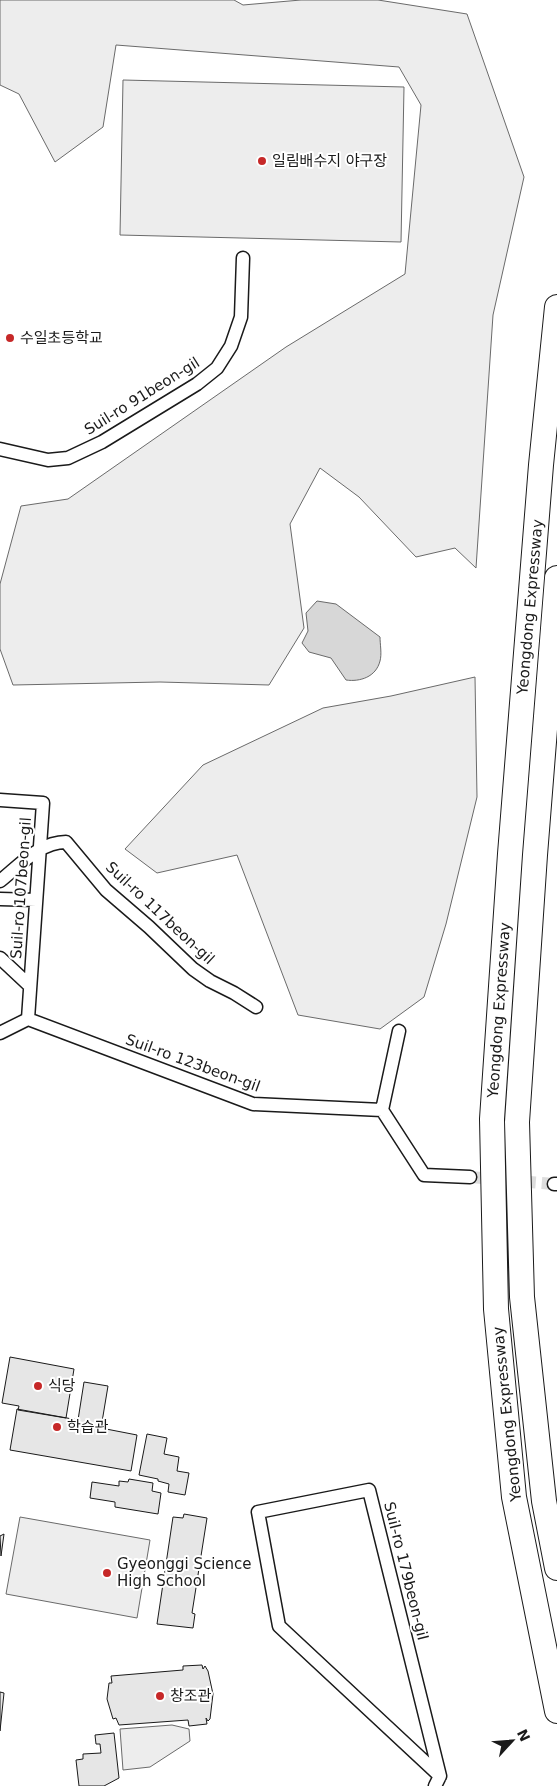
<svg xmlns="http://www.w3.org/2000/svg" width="557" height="1786" font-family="'DejaVu Sans','Noto Sans KR',sans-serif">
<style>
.green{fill:#ededed;stroke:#6a6a6a}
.water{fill:#d7d7d7;stroke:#6a6a6a}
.building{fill:#e6e6e6;stroke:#1a1a1a}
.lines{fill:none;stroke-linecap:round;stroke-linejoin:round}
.street-tunnel{stroke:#ddd;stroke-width:12;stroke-dasharray:12 6;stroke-linecap:butt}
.street-casing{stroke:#1a1a1a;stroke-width:15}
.highway-casing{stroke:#1a1a1a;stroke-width:26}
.street{stroke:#fff;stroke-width:12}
.highway{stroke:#fff;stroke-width:24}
.poi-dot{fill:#c62828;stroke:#fff;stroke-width:2}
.labels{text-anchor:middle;stroke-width:4;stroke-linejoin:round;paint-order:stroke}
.poi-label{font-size:15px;fill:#1a1a1a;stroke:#fff;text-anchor:start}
.street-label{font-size:15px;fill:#1a1a1a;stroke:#fff}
</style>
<rect width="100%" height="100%" fill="#fff"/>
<path class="green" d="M 0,0 L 234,0 L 243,5 L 301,0 L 378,0 L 467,14 L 524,177 L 493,315 L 476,568 L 455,548 L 416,557 L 359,497 L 320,468 L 290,524 L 304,628 L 269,685 L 160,682 L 13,685 L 0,649 L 0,584 L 21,506 L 68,499 L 286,347 L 405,274 L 421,105 L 399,67 L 116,45 L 103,127 L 55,162 L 19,94 L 0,85 Z
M 123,80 L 404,87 L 401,242 L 120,235 Z
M 475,677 L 477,797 L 446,924 L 424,997 L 380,1029 L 298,1015 L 237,855 L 157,873 L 125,849 L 203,765 L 323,708 L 391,696 Z
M 20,1517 L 150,1540 L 137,1618 L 6,1594 Z
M 172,1725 L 189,1729 L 190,1741 L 150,1767 L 123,1770 L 120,1729 Z"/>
<path class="water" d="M 317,601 L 336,604 L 380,637 C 380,644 382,654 380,661 C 376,677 360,682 346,680 L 331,658 L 309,652 L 302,643 L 308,631 L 306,613 Z"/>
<path class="building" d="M 10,1357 L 74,1369 L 66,1418 L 18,1410 L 19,1406 L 2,1403 Z
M 84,1382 L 108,1386 L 101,1428 L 137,1435 L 131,1471 L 10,1450 L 17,1409 L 78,1420 Z
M 147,1434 L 167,1438 L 164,1454 L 179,1457 L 177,1471 L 189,1473 L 185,1495 L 168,1492 L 169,1484 L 158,1481 L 158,1479 L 139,1475 Z
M 129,1479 L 153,1483 L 152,1491 L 161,1493 L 158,1514 L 115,1507 L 115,1502 L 90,1498 L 92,1482 L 119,1486 L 119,1481 L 128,1482 Z
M 184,1514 L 207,1518 L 192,1613 L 195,1614 L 193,1628 L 157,1624 L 173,1517 L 183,1518 Z
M 4,1534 L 1,1556 L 0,1536 Z
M 202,1665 L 203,1669 L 205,1666 L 208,1671 L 213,1694 L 210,1719 L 208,1721 L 206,1718 L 207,1724 L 189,1726 L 188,1720 L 119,1725 L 116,1718 L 113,1719 L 107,1699 L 109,1683 L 112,1683 L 111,1676 L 183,1670 L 183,1666 Z
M 0,1692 L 4,1693 L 0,1731 Z
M 114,1733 L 119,1778 L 104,1786 L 79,1786 L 76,1760 L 83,1759 L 83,1754 L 101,1753 L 100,1744 L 96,1744 L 95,1735 Z"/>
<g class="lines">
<path class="street-tunnel" d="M 470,1177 L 554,1184"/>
<g class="street-casing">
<path id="street" d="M 0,449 L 48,460 L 68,458 L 102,442 L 197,384 L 217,368 L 231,346 L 241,317 L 243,258
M 0,800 L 43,803 L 28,1019
M 0,881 C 20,865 40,842 66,842 L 106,890 L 149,927 L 193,969 L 210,981 L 234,993 L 256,1007
M 0,899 L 36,900
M 0,958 L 30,986
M 0,1033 L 28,1019 L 253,1104 L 382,1110 L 424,1175 L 470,1177
M 382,1110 L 399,1031
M 554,1184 L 557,1184
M 435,1786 L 440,1776 L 369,1490 L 258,1512 L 279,1626 L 440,1776"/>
</g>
<g class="highway-casing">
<path id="highway" d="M 557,307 L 541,465 L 510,854 L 492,1119 L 496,1309 L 514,1497 L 557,1711
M 557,578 L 535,855 L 517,1122 L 522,1297 L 544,1501 L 557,1568"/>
</g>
<use href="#street" class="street"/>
<use href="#highway" class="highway"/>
</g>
<g class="poi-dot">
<circle cx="262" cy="161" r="5"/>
<circle cx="10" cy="338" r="5"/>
<circle cx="38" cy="1386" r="5"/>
<circle cx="57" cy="1427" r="5"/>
<circle cx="107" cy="1573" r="5"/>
<circle cx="160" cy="1696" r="5"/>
</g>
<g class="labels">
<g class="poi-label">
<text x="272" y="166">일림배수지 야구장</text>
<text x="20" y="343">수일초등학교</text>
<text x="48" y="1391">식당</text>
<text x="67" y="1432">학습관</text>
<text x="117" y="1569">Gyeonggi Science<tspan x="117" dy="17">High School</tspan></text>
<text x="170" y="1701">창조관</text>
</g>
<g class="street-label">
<text transform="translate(142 396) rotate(-32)" y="5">Suil-ro 91beon-gil</text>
<text transform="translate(530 607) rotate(-85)" y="5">Yeongdong Expressway</text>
<text transform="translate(21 888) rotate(-86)" y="5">Suil-ro 107beon-gil</text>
<text transform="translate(160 913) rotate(43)" y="5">Suil-ro 117beon-gil</text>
<text transform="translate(499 1010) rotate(-86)" y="5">Yeongdong Expressway</text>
<text transform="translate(193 1063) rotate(20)" y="5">Suil-ro 123beon-gil</text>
<text transform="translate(507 1414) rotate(-96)" y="5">Yeongdong Expressway</text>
<text transform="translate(406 1571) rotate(76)" y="5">Suil-ro 179beon-gil</text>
</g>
</g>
<g transform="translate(512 1741) rotate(64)" stroke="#ffffff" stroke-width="4" paint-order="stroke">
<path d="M0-4L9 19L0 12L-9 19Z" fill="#1a1a1a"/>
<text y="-8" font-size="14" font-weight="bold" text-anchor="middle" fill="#1a1a1a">N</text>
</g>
</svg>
